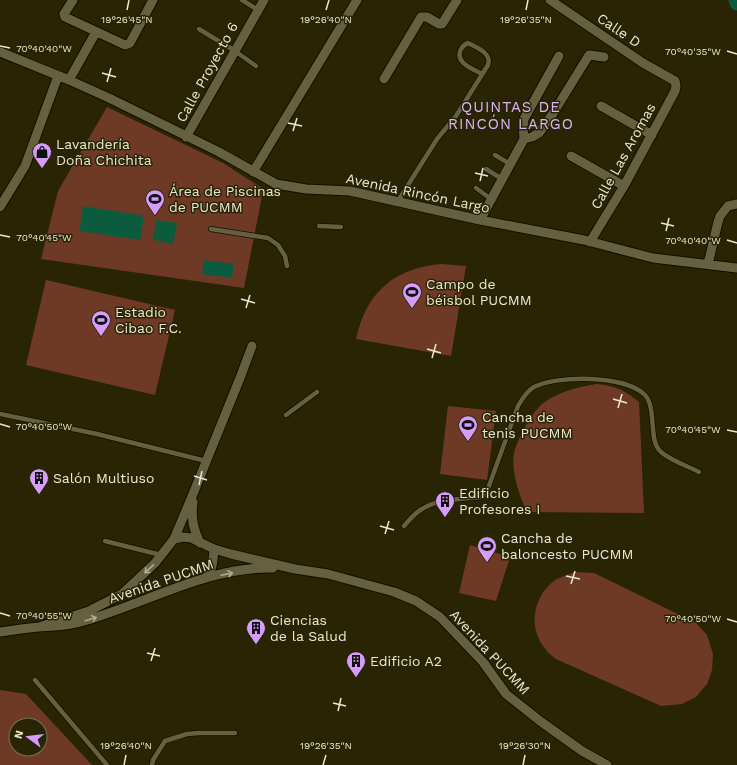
<svg xmlns="http://www.w3.org/2000/svg" width="737" height="765" font-family="'Work Sans',sans-serif">
<style>
.green{fill:#6f3a25;fill-rule:evenodd}
.water{fill:#0b5b3f}
.lines{fill:none;stroke-linecap:round;stroke-linejoin:round}
.river{stroke:#0b5b3f;stroke-width:15}
.service-casing{stroke:#110e00;stroke-width:6}
.minor-casing{stroke:#110e00;stroke-width:11}
.service{stroke:#656140;stroke-width:4.5}
.minor{stroke:#656140;stroke-width:9}
.oneway{stroke:#aeab92}
.ticks{fill:none;stroke:#eae8d6;stroke-width:1.5}
.labels{text-anchor:middle;stroke-width:3;stroke-linejoin:round;paint-order:stroke}
.street-label{font-size:14px;fill:#eae8d6;stroke:#292504}
.poi-label{font-size:14px;fill:#eae8d6;stroke:#292504;text-anchor:start}
.neighbourhood-label{font-size:15px;letter-spacing:1px;fill:#dbb4f7;stroke:#292504}
.ticks-label{font-size:10px;text-anchor:middle;fill:#eae8d6;stroke:#292504;stroke-width:3;stroke-linejoin:round;paint-order:stroke}
</style>
<rect width="100%" height="100%" fill="#292504"/>
<path class="green" d="M 107,107 L 223,163 L 262,188 L 262,196 L 244,288 L 41,259 L 58,191 Z
M 441,264 L 466,266 L 451,356 L 356,339 C 366,293 394,268 441,264 Z
M 46,280 L 175,310 L 155,395 L 26,365 Z
M 597,384 C 616,386 624,390 639,402 L 644,513 L 527,512 C 519,495 511,472 514,453 C 516,444 521,435 525,427 C 529,419 534,412 541,405 C 556,392 578,387 597,384 Z
M 448,406 L 496,411 L 487,480 L 440,474 Z
M 470,545 L 510,557 L 496,601 L 459,593 Z
M 575,572 L 594,573 L 696,623 L 707,635 L 713,654 L 712,670 L 707,684 L 696,697 L 682,704 L 661,706 L 556,659 C 551,655 546,651 543,646 C 528,624 534,596 555,580 C 560,577 568,575 575,572 Z
M 0,690 L 26,694 L 92,765 L 0,765 ZM 16,725 L 40,725 L 40,749 L 16,749 Z"/>
<path class="water" d="M 83,206 L 144,216 L 140,240 L 79,231 Z
M 156,220 L 177,223 L 173,244 L 153,240 Z
M 204,260 L 234,264 L 232,278 L 202,274 Z"/>
<g class="lines">
<path class="river" d="M 736,0 L 737,3"/>
<g class="service-casing">
<path id="service" d="M 242,0 L 258,10
M 199,29 L 235,51 L 256,66
M 495,155 L 510,164
M 486,169 L 502,179
M 476,188 L 491,199
M 398,201 L 437,139 L 456,116 L 488,65 C 492,53 477,48 468,43 C 465,44 463,46 461,49 C 454,63 473,69 482,74
M 319,226 L 341,227
M 211,229 L 268,238 L 278,245 L 285,256 L 287,266
M 0,414 L 97,434 L 206,461
M 286,415 L 317,392
M 404,526 C 409,520 415,513 422,509 C 437,499 464,499 481,497 L 486,494 L 518,406 C 522,399 527,391 534,387 C 557,375 625,375 645,395 C 657,408 648,442 661,452 C 670,460 687,466 699,472
M 105,541 L 161,555
M 35,680 L 107,765
M 152,765 L 153,760 L 165,741 L 187,734 L 199,733 L 235,733"/>
</g>
<g class="minor-casing">
<path id="minor" d="M 73,0 L 64,14 L 65,17 L 125,45 L 130,43 L 153,0
M 550,0 L 643,63 L 675,81 L 676,86 L 675,91 L 624,186 L 590,242
M 0,52 L 69,80 L 109,98 L 219,152 L 276,184 L 306,189 L 350,191 L 480,220 L 584,240 L 653,258 L 737,268
M 384,79 L 421,17 L 427,17 L 439,24 L 442,24 L 457,0
M 69,80 L 96,32
M 601,106 L 652,135
M 186,137 L 264,0
M 524,139 L 532,137 L 539,133 L 552,115 L 589,55 L 604,57
M 571,156 L 624,186
M 253,172 L 357,0
M 0,207 L 25,166 L 58,76
M 480,220 L 524,139 L 523,127 L 524,119 L 559,56
M 708,264 L 718,222 L 720,216 L 728,206 L 737,204
M 193,502 C 191,518 193,528 200,543
M 174,539 L 183,537 L 191,538 L 214,549 L 231,554 L 295,569 L 328,574 L 394,592 L 416,601 L 440,617 L 483,662 L 506,694 L 540,721 L 582,751 L 607,765
M 206,578 C 213,569 213,561 214,549
M 39,627 L 89,611 L 122,594 L 155,563 L 174,539 L 193,494 L 240,378 L 252,346
M 0,632 C 13,630 26,628 39,627 C 55,626 69,626 84,621 C 145,604 208,566 273,568"/>
</g>
<use href="#service" class="service"/>
<use href="#minor" class="minor"/>
</g>
<defs><path id="oneway-shaft" d="M-6 0H5M1.5-3L5.5 0L1.5 3" fill="none" stroke-width="1.6" stroke-linecap="round" stroke-linejoin="round"/></defs>
<g class="oneway">
<use href="#oneway-shaft" transform="translate(149 569) rotate(137)"/>
<use href="#oneway-shaft" transform="translate(227 574) rotate(-12)"/>
<use href="#oneway-shaft" transform="translate(91 619) rotate(-17)"/>
</g>
<path class="ticks" d="M 127,10 L 129,0M 326,10 L 329,0M 526,10 L 528,0M 0,46 L 10,48M 727,51 L 737,54M 102,73 L 116,77M 107,82 L 111,68M 288,123 L 302,126M 293,131 L 297,118M 475,173 L 488,176M 480,181 L 483,168M 661,223 L 674,226M 666,231 L 669,218M 0,235 L 10,237M 727,240 L 737,243M 241,299 L 255,303M 246,308 L 250,295M 427,349 L 441,353M 432,358 L 436,344M 613,399 L 627,403M 618,408 L 622,394M 0,424 L 10,427M 727,430 L 737,432M 194,476 L 207,480M 199,485 L 202,471M 380,526 L 394,530M 385,534 L 389,521M 566,576 L 580,579M 571,584 L 575,571M 0,613 L 10,616M 727,619 L 737,622M 147,653 L 160,656M 151,661 L 155,648M 333,703 L 346,706M 338,711 L 341,698M 124,765 L 126,755M 323,765 L 326,755M 523,765 L 525,755"/>
<defs>
<g id="shop-pin" transform="scale(1)"><path d="M0 17L-7.5 6A9.5 9.5 0 1 1 7.5 6Z" fill="#d59cfb" stroke="#292504"/><path d="M-5-2.5h2.3a2.7 3.5 0 0 1 5.4 0H5L5.5 6h-11ZM-1.5-2.5h3a1.5 2.3 0 0 0-3 0Z" fill="#111"/></g>
<g id="stadium-pin" transform="scale(1)"><path d="M0 17L-7.5 6A9.5 9.5 0 1 1 7.5 6Z" fill="#d59cfb" stroke="#292504"/><path d="M0-5a6.5 5 0 1 0 0 10a6.5 5 0 1 0 0-10ZM-3.5-1.8h7v3.6h-7Z" fill="#111"/></g>
<g id="building-pin" transform="scale(1)"><path d="M0 17L-7.5 6A9.5 9.5 0 1 1 7.5 6Z" fill="#d59cfb" stroke="#292504"/><path d="M-4-6H4V6H1V3H-1V6H-4ZM-2.5-4.3h1.7v1.8h-1.7ZM.8-4.3h1.7v1.8H.8ZM-2.5-1h1.7V.8h-1.7ZM.8-1h1.7V.8H.8Z" fill="#111"/></g>
</defs>
<g fill-rule="evenodd">
<use href="#shop-pin" x="42" y="152"/>
<use href="#stadium-pin" x="155" y="199"/>
<use href="#stadium-pin" x="412" y="292"/>
<use href="#stadium-pin" x="101" y="320"/>
<use href="#stadium-pin" x="468" y="425"/>
<use href="#building-pin" x="39" y="478"/>
<use href="#building-pin" x="445" y="501"/>
<use href="#stadium-pin" x="487" y="546"/>
<use href="#building-pin" x="256" y="628"/>
<use href="#building-pin" x="356" y="661"/>
</g>
<g class="labels">
<g class="street-label">
<text transform="translate(619 30) rotate(34)" y="5">Calle D</text>
<text transform="translate(207 72) rotate(-61)" y="5">Calle Proyecto 6</text>
<text transform="translate(623 156) rotate(-61)" y="5">Calle Las Aromas</text>
<text transform="translate(418 193) rotate(12)" y="5">Avenida Rincón Largo</text>
<text transform="translate(161 581) rotate(-19)" y="5">Avenida PUCMM</text>
<text transform="translate(490 652) rotate(47)" y="5">Avenida PUCMM</text>
</g>
<g class="poi-label">
<text x="56" y="149">Lavandería<tspan x="56" dy="16">Doña Chichita</tspan></text>
<text x="169" y="196">Área de Piscinas<tspan x="169" dy="16">de PUCMM</tspan></text>
<text x="426" y="289">Campo de<tspan x="426" dy="16">béisbol PUCMM</tspan></text>
<text x="115" y="317">Estadio<tspan x="115" dy="16">Cibao F.C.</tspan></text>
<text x="482" y="422">Cancha de<tspan x="482" dy="16">tenis PUCMM</tspan></text>
<text x="53" y="483">Salón Multiuso</text>
<text x="459" y="498">Edificio<tspan x="459" dy="16">Profesores I</tspan></text>
<text x="501" y="543">Cancha de<tspan x="501" dy="16">baloncesto PUCMM</tspan></text>
<text x="270" y="625">Ciencias<tspan x="270" dy="16">de la Salud</tspan></text>
<text x="370" y="666">Edificio A2</text>
</g>
<g class="neighbourhood-label">
<text x="511" y="112">QUINTAS DE<tspan x="511" dy="17">RINCÓN LARGO</tspan></text>
</g>
</g>
<g class="ticks-label">
<text x="127" y="23">19°26'45"N</text>
<text x="326" y="23">19°26'40"N</text>
<text x="526" y="23">19°26'35"N</text>
<text x="44" y="52">70°40'40"W</text>
<text x="693" y="55">70°40'35"W</text>
<text x="44" y="241">70°40'45"W</text>
<text x="693" y="244">70°40'40"W</text>
<text x="44" y="430">70°40'50"W</text>
<text x="693" y="433">70°40'45"W</text>
<text x="44" y="619">70°40'55"W</text>
<text x="693" y="622">70°40'50"W</text>
<text x="126" y="749">19°26'40"N</text>
<text x="326" y="749">19°26'35"N</text>
<text x="525" y="749">19°26'30"N</text>
</g>
<g transform="translate(28 737) rotate(285)"><circle r="19" fill="#292504" stroke="#767358"/>
<path d="M0-3L7 15L0 10L-7 15Z" fill="#d59cfb"/>
<text y="-6" font-size="11" font-weight="bold" text-anchor="middle" fill="#eae8d6">N</text>
</g>
</svg>
